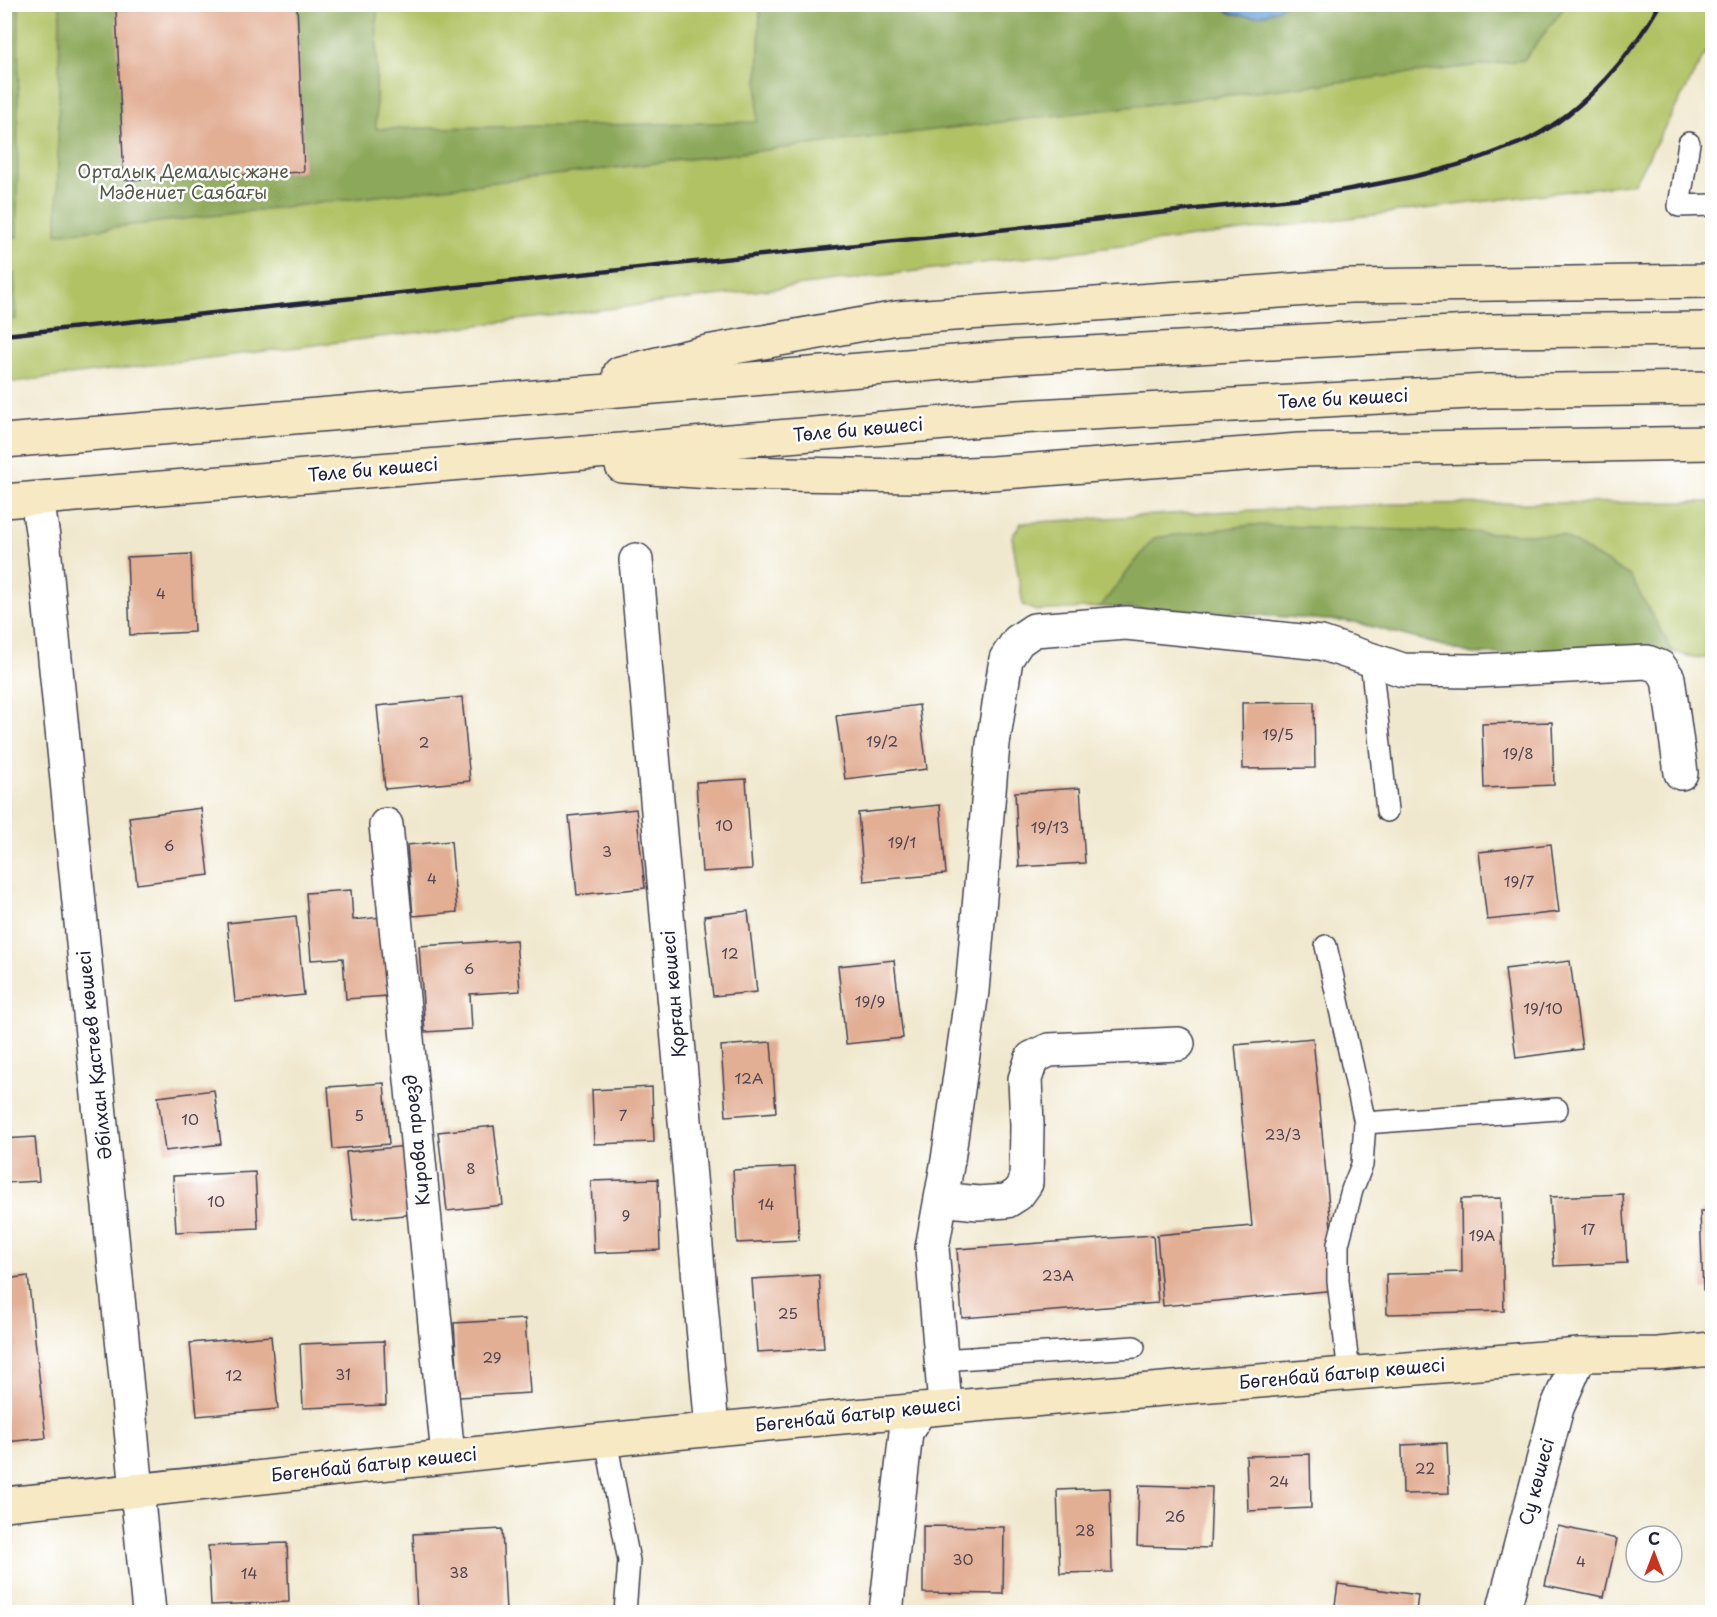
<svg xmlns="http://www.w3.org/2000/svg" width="1717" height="1617" font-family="'Playpen Sans',sans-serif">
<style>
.green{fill:#b1c265;stroke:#6a7250;stroke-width:1.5}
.forest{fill:#8ca85a;stroke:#57654a;stroke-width:1.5}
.water{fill:#689fd6;stroke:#456088;stroke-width:1.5}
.building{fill:#e2ae94}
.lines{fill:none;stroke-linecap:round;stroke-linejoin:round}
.lane-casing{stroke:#414051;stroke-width:24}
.street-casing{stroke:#414051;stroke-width:36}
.secondary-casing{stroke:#414051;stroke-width:36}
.lane{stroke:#fff;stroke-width:21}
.street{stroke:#fff;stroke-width:33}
.secondary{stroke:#f6e9c3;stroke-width:33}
.rail{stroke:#22223b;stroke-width:4.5}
.labels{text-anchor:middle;stroke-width:5;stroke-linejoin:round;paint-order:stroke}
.number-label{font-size:15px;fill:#524551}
.park-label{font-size:18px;fill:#545a4a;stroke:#fff}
.street-label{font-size:18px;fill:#22223b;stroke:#fff}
</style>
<rect width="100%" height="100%" fill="#fff"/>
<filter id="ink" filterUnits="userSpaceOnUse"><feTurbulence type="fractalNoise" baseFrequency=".0167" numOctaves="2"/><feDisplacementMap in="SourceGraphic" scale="12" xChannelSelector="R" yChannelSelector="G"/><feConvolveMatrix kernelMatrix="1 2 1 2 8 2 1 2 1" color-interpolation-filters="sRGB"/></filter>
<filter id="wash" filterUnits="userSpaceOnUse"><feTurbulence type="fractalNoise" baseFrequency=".008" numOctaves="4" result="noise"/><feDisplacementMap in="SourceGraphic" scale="24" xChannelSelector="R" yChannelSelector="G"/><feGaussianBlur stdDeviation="1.35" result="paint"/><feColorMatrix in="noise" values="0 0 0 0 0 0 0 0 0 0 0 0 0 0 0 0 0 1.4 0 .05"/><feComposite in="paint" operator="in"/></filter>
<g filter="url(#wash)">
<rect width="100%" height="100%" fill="#f0e8ce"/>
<path class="green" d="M 1712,4 L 1712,41 L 1634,183 L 5,383 L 4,5 Z
M 1712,502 L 1712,659 L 1693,657 L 1673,652 L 1473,654 L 1355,622 L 1233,613 L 1101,607 L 1036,611 L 1023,605 L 1012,537 L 1021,523 L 1189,513 L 1393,504 Z"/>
<path class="forest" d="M 1216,4 L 1232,14 L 1267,14 L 1284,4 L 1566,5 L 1524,60 L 57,234 L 60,5 L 233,5 L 117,10 L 124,180 L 304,172 L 297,5 L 377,5 L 376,129 L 757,122 L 760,5 Z
M 4,5 L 19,5 L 17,237 L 5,239 Z
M 14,273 L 16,319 L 5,320 L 5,274 Z
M 1252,525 L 1561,535 L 1630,576 L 1673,652 L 1473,654 L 1355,622 L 1233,613 L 1100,607 L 1154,538 Z"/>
<path class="water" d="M 1216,5 L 1284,4 L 1284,5 C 1260,21 1240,19 1216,5 Z"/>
<g id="blocks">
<path class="building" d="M 233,4 L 297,4 L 304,172 L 124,180 L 116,10 Z
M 191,554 L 194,632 L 130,635 L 127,557 Z
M 462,697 L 470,781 L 385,789 L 377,706 Z
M 1314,702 L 1315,768 L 1243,769 L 1242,703 Z
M 919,705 L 927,769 L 845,779 L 836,716 Z
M 1552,722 L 1554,785 L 1484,788 L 1482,724 Z
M 746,779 L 752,869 L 702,872 L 696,782 Z
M 1080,788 L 1085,863 L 1019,867 L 1015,792 Z
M 940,805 L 946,874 L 864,881 L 858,813 Z
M 201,808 L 209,875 L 137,884 L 129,817 Z
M 636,809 L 645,888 L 577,895 L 569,816 Z
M 451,841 L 457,912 L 413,916 L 407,845 Z
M 1551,844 L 1559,912 L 1487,920 L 1479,852 Z
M 351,890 L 353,920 L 382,917 L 388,996 L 346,999 L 343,958 L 311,960 L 306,893 Z
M 748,911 L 757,992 L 713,996 L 704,916 Z
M 296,916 L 304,995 L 235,1002 L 227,923 Z
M 516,940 L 520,991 L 470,994 L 472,1029 L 425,1032 L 419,946 Z
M 894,960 L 903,1038 L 846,1044 L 838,966 Z
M 1570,961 L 1582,1049 L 1516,1058 L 1505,969 Z
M 1313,1038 L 1337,1290 L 1163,1306 L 1157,1235 L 1252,1226 L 1235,1045 Z
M 771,1042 L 776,1112 L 726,1116 L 721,1046 Z
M 384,1083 L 389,1144 L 333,1149 L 328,1087 Z
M 652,1087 L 654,1142 L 594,1144 L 592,1090 Z
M 214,1090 L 221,1144 L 165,1151 L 158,1097 Z
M 494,1126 L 503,1205 L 447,1211 L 438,1132 Z
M 35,1137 L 39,1181 L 4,1183 L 4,1139 Z
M 408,1146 L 415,1214 L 353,1220 L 346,1152 Z
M 795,1167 L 799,1240 L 737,1243 L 733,1170 Z
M 255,1172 L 258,1228 L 176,1232 L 173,1176 Z
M 658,1179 L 660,1250 L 594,1253 L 591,1181 Z
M 1623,1194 L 1627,1263 L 1554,1266 L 1550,1197 Z
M 1501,1198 L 1504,1311 L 1387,1314 L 1386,1274 L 1462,1272 L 1461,1199 Z
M 1700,1211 L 1712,1211 L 1712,1289 L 1703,1290 Z
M 1153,1235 L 1158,1303 L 962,1318 L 957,1249 Z
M 819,1275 L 824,1348 L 757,1352 L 752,1279 Z
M 28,1276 L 46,1438 L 5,1442 L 5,1279 Z
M 525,1319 L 530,1393 L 459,1397 L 454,1323 Z
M 271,1336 L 278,1409 L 197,1416 L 190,1343 Z
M 384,1341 L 386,1405 L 303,1408 L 300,1344 Z
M 1447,1443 L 1449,1493 L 1403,1494 L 1402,1445 Z
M 1310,1454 L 1311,1508 L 1248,1511 L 1246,1456 Z
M 1139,1485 L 1212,1487 L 1210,1548 L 1137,1546 Z
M 1110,1488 L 1112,1572 L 1060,1573 L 1057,1490 Z
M 923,1526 L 1004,1527 L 1003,1594 L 923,1593 Z
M 1558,1526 L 1617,1539 L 1604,1597 L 1545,1585 Z
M 502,1529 L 506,1612 L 417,1612 L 413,1534 Z
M 287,1543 L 289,1602 L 211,1605 L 208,1546 Z
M 1338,1584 L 1418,1595 L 1416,1612 L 1334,1612 Z"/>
</g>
</g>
<g filter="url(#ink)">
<use href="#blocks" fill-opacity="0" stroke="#414051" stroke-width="1.5"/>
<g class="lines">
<g class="lane-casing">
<path id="lane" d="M 1689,143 L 1679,206 L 1712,205
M 1371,660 L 1387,811
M 1326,946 L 1365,1123 L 1362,1165 L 1352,1190 L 1338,1244 L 1338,1281 L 1349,1373
M 1365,1123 L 1557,1109
M 942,1360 L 1134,1347
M 606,1440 L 629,1561 L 625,1612"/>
</g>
<g class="street-casing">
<path id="street" d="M 37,499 L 43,537 L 149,1612
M 636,560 L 712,1429
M 386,825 L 448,1456
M 941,1199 L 978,1203 L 1007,1201 L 1018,1194 L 1026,1183 L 1027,1125 L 1025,1079 L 1032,1058 L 1049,1050 L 1178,1044
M 945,1406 L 932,1248 L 948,1160 L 972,991 L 993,744 L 1006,659 L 1018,641 L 1034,630 L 1126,623 L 1321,643 L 1403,670 L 1475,671 L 1647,662 L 1660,667 L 1668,678 L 1681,773
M 886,1612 L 906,1432 L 920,1410
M 1503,1612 L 1557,1408 L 1580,1355"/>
</g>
<g class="secondary-casing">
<path id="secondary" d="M 620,373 L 707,352 L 897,318 L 1350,286 L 1712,281
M 4,441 L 1016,357 L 1489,331 L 1712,329
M 622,466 L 726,473 L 916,476 L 992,473 L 1299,450 L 1712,443
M 4,501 L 1018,417 L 1487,391 L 1712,388
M 4,1504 C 205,1485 405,1460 605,1440 C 930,1407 1255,1381 1580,1355 L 1658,1354 L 1712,1349"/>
</g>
<use href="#lane" class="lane"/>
<use href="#street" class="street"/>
<use href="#secondary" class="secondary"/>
<path class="rail" d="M 4,335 L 1301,198 C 1369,185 1437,176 1501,150 C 1511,146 1521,143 1531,138 C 1585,110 1630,57 1660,4"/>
</g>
</g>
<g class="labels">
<g class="number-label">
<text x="161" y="599">4</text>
<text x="1278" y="740">19/5</text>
<text x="882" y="747">19/2</text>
<text x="424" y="748">2</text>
<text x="1518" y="759">19/8</text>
<text x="724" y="831">10</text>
<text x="1050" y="833">19/13</text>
<text x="902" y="848">19/1</text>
<text x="169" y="851">6</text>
<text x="607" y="857">3</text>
<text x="432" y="884">4</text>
<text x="1519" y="887">19/7</text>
<text x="730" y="959">12</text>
<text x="469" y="974">6</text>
<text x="870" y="1007">19/9</text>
<text x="1543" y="1014">19/10</text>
<text x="749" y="1084">12А</text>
<text x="359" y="1121">5</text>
<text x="623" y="1121">7</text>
<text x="190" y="1125">10</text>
<text x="1283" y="1140">23/3</text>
<text x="471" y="1174">8</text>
<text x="216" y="1207">10</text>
<text x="766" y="1210">14</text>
<text x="626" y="1221">9</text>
<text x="1588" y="1235">17</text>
<text x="1482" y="1241">19А</text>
<text x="1058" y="1281">23А</text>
<text x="788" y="1319">25</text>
<text x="492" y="1363">29</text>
<text x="343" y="1380">31</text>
<text x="234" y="1381">12</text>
<text x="1425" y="1474">22</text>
<text x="1279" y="1487">24</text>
<text x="1175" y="1522">26</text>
<text x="1085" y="1536">28</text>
<text x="963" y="1565">30</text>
<text x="1581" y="1567">4</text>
<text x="459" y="1578">38</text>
<text x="249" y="1579">14</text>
</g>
<g class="park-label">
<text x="183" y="178">Орталық Демалыс және<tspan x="183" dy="21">Мәдениет Саябағы</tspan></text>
</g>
<g class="street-label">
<text transform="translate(1343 399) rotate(-3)" y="6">Төле би көшесі</text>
<text transform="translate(858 430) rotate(-5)" y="6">Төле би көшесі</text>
<text transform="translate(373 470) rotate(-5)" y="6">Төле би көшесі</text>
<text transform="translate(674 994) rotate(-95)" y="6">Қорған көшесі</text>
<text transform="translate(95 1055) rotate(-96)" y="6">Әбілхан Қастеев көшесі</text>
<text transform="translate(417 1140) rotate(-96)" y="6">Кирова проезд</text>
<text transform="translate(1342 1374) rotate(-5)" y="6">Бөгенбай батыр көшесі</text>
<text transform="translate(858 1415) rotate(-6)" y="6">Бөгенбай батыр көшесі</text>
<text transform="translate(374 1465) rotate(-6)" y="6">Бөгенбай батыр көшесі</text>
<text transform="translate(1537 1482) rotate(-75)" y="6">Су көшесі</text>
</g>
</g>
<rect width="1717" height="1617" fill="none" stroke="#fff" stroke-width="24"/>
<g transform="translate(1654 1554)"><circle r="28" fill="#ffffff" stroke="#a7a7b1" stroke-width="1.5"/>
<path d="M0-4.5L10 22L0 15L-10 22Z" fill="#c8321e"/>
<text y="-9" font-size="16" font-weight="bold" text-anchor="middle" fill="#22223b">С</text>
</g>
</svg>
